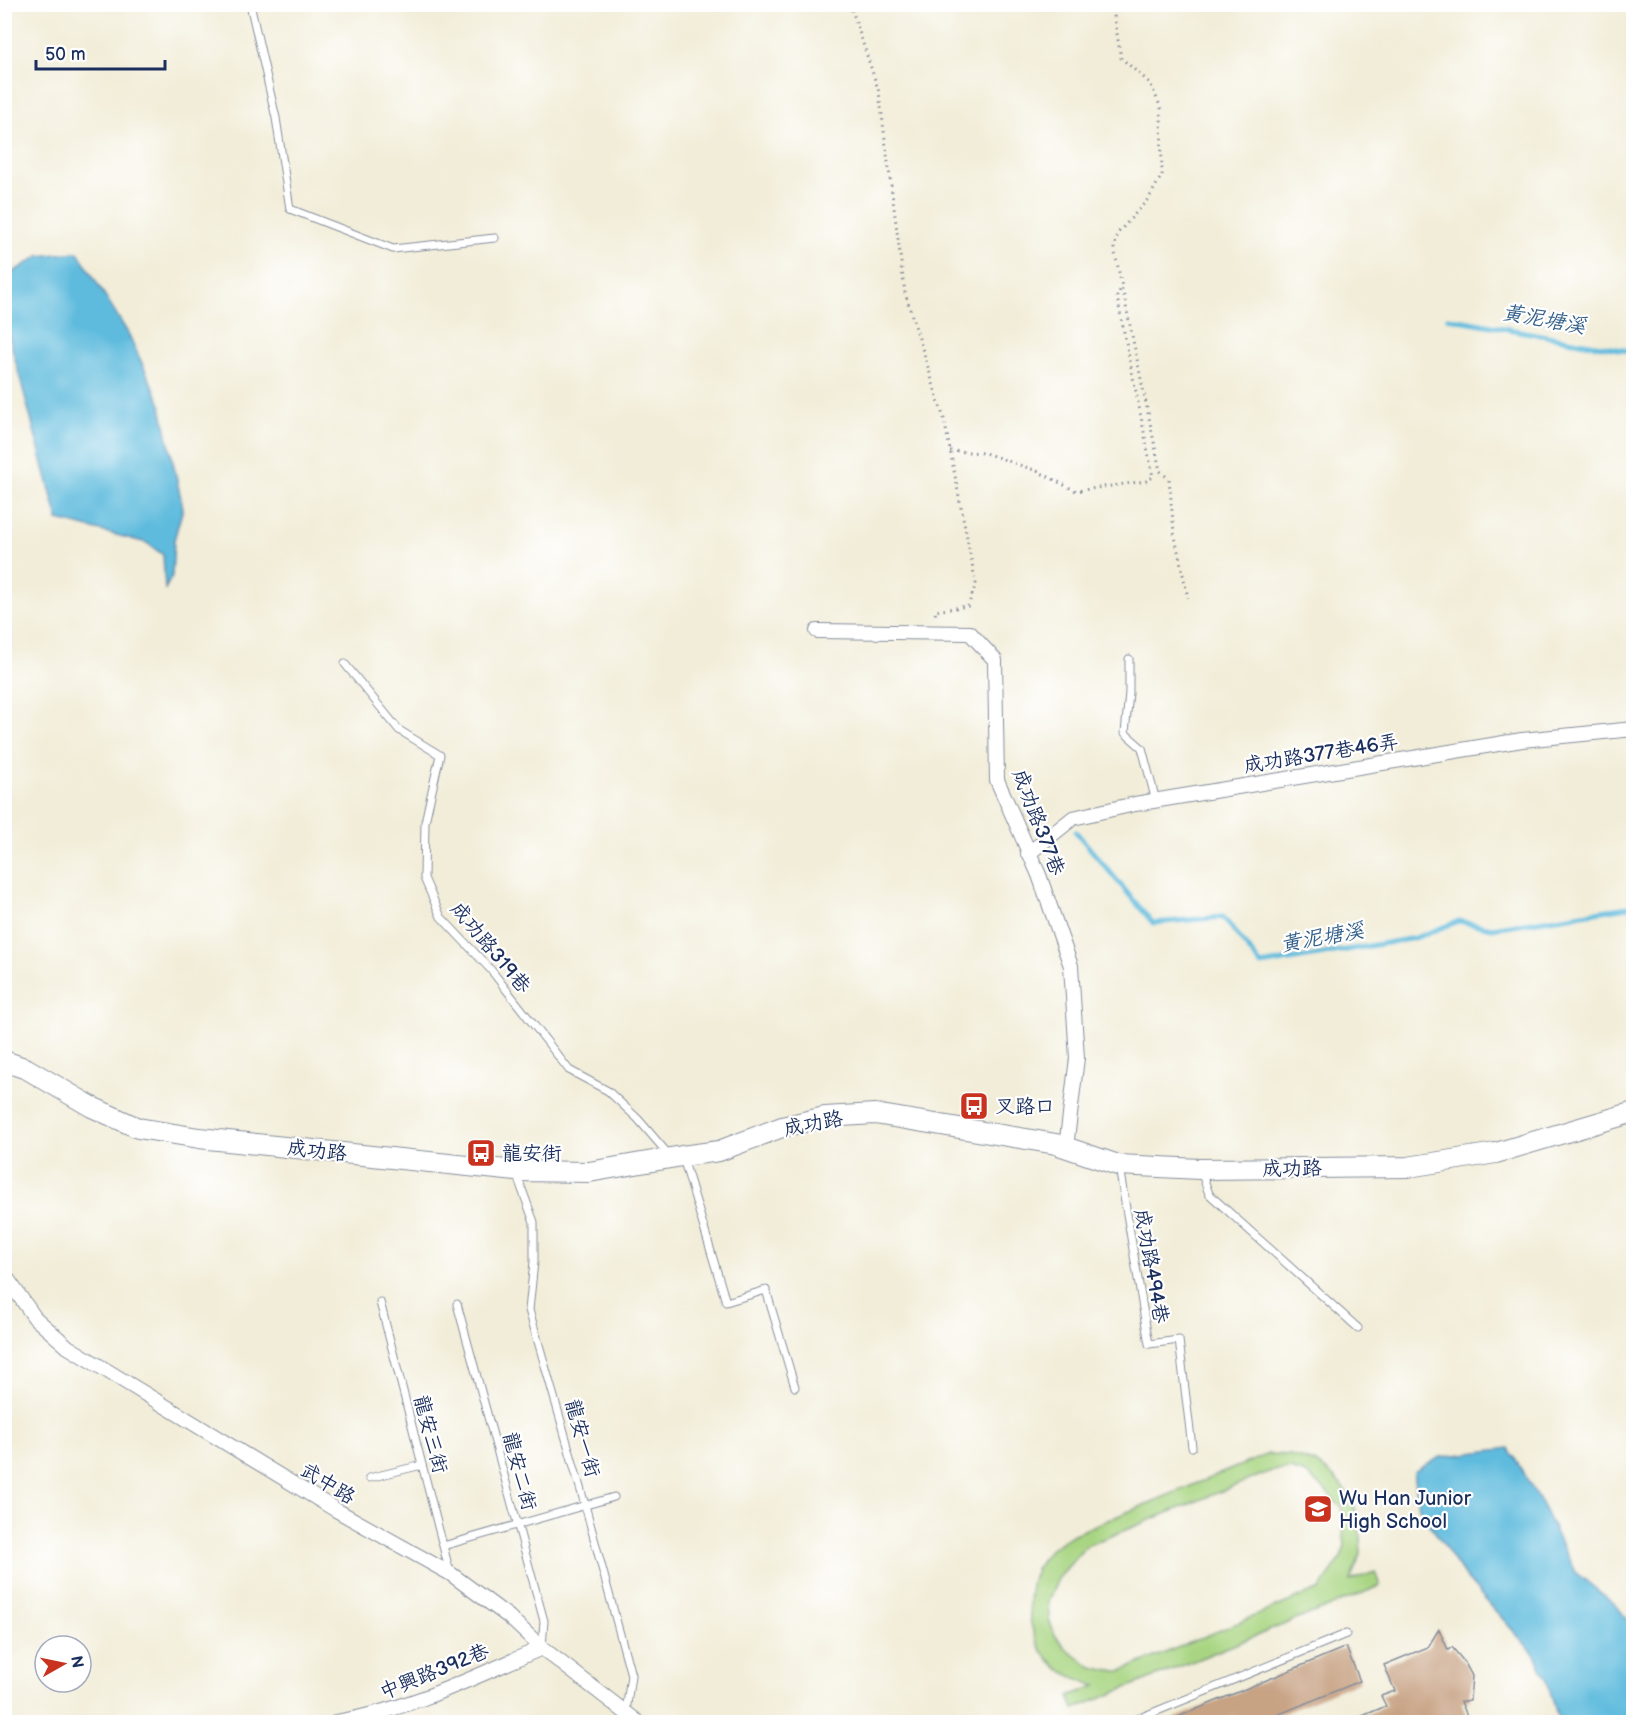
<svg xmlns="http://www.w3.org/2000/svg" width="1638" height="1727" font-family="'Balsamiq Sans','LXGW WenKai TC',sans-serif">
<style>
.green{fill:#a9d582;stroke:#628270;stroke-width:1.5;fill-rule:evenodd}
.water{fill:#5fbbdd;stroke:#3d759e;stroke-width:1.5}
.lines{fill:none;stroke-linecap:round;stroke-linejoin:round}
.stream{stroke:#5fbbdd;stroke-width:5}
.building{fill:#c7a283}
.lane-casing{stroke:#868e9b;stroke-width:9}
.street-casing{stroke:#868e9b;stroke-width:16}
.secondary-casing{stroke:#868e9b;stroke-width:22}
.path{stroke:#868e9b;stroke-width:3;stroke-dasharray:1.5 4.5;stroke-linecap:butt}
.lane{stroke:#fff;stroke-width:7}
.street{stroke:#fff;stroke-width:14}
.secondary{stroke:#fff;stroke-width:20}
.labels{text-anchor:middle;stroke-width:4.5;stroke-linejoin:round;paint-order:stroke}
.street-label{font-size:20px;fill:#1b2f5e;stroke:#fff}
.poi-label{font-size:20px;fill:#1b2f5e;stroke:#fff;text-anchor:start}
.water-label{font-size:21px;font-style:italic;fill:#33608a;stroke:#fff}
</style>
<rect width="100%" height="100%" fill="#fff"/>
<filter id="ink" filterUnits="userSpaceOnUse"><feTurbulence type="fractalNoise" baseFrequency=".0167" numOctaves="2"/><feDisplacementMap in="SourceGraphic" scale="12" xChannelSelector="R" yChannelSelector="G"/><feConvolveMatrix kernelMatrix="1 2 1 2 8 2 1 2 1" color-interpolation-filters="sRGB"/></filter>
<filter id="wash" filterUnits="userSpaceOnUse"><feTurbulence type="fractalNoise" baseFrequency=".008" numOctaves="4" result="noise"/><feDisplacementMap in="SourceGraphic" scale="24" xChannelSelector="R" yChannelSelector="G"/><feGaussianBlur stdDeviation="1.35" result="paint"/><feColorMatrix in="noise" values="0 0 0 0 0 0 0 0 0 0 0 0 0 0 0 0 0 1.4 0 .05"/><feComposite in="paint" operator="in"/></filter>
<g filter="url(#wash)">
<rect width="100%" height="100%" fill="#f2edd8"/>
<path class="green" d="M 1268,1454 L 1290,1455 L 1316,1463 L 1334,1477 L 1351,1497 L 1359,1521 L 1361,1554 L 1350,1581 L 1375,1572 L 1380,1586 L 1074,1709 L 1069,1696 L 1096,1686 C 1077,1679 1057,1672 1045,1655 C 1024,1627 1023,1578 1048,1552 C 1054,1545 1066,1539 1074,1534 ZM 1291,1469 L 1306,1474 L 1318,1483 L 1341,1507 L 1345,1546 L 1340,1560 L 1320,1589 L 1121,1671 L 1110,1671 L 1092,1667 L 1067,1650 L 1055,1635 L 1049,1620 L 1048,1601 L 1059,1577 L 1086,1546 L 1271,1471 Z"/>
<path class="water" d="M 78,252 L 128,333 L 160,402 L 183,508 L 174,540 L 172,576 L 165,589 L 163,555 L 147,543 L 58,520 L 5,322 L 5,277 L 39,256 Z
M 1509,1448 L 1543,1507 L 1575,1572 L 1616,1605 L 1633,1627 L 1633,1722 L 1559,1722 L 1547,1681 L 1535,1655 L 1465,1577 L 1419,1508 L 1414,1472 L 1440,1457 Z"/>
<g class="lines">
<path class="stream" d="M 1448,318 L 1634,352
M 1076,832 L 1153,923 L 1223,917 L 1261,965 L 1415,938 L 1459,921 L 1492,928 L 1634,906"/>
</g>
<g id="blocks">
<path class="building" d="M 1439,1629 L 1448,1650 L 1452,1647 L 1465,1663 L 1472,1676 L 1470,1700 L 1461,1702 L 1470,1722 L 1348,1722 L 1386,1706 L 1381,1696 L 1395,1691 L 1384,1665 L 1428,1647 Z
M 1346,1647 L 1360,1681 L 1260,1722 L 1166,1722 Z"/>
</g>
</g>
<g filter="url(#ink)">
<use href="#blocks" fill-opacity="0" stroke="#868e9b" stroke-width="1.5"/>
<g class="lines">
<g class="lane-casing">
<path id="lane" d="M 250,4 L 276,118 L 290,209 L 393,249 L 495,238
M 1129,659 L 1129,693 L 1125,733 L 1142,748 L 1156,801
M 345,664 L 399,730 L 440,755 L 425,822 L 424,878 L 441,917 L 491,970 L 569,1070 L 608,1091 L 638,1119 L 669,1155
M 683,1158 L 726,1302 L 766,1290 L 795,1387
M 1119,1167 L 1149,1344 L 1179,1340 L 1192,1447
M 1201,1171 L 1209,1194 L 1358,1328
M 516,1173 L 534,1222 L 534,1262 L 529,1310 L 585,1505 L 631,1675 L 626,1712
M 380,1302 L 450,1573
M 457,1304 L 544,1621 L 542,1647
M 369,1478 L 422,1465
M 443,1546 L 614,1497
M 1130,1722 L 1346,1634"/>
</g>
<g class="street-casing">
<path id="street" d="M 817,631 L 970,633 L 995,660 L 997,780 L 1039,875 L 1071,966 L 1077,1058 L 1066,1147
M 1028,854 L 1073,818 L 1135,804 L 1522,740 L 1634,729
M 4,1274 L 35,1318 L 68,1347 L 336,1510 L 451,1574 L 509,1617 L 542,1648 L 638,1722
M 337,1722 C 409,1710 476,1676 542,1648"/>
</g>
<g class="secondary-casing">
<path id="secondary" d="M 4,1061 L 27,1069 L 92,1107 L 138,1128 L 199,1138 L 516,1171 L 589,1172 L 682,1156 L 719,1151 L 782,1127 L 825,1117 L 875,1114 L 1056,1144 L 1118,1165 L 1200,1169 L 1408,1167 L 1496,1153 L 1634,1112"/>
</g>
<path class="path" d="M 850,4 L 879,92 L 905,293 L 944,419 L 976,584 L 968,606 L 935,611 L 936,618
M 1112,4 L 1121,58 L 1150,83 L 1161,108 L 1162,175 L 1149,198 L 1118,233 L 1114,248 L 1160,471 L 1169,479 L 1174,532 L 1188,598
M 950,451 L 985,453 L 1037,471 L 1076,491 L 1146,481 L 1153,477 L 1117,297 L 1121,288"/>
<use href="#lane" class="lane"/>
<use href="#street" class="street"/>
<use href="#secondary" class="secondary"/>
</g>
</g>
<defs>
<g id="bus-square" transform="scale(1.5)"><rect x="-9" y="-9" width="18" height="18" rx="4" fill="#c8321e" stroke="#fff"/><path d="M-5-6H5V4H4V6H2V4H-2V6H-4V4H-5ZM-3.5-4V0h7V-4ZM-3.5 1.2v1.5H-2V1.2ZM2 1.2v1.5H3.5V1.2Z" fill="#fff"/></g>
<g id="school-square" transform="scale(1.5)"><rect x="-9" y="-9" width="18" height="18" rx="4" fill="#c8321e" stroke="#fff"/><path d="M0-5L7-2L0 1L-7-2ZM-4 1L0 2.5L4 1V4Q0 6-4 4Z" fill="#fff"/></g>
</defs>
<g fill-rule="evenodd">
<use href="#bus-square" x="974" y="1106"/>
<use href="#bus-square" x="481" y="1153"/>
<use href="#school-square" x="1318" y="1509"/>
</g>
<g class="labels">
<g class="street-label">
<text transform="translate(1321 753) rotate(-9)" y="7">成功路377巷46弄</text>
<text transform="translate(1039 822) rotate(69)" y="7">成功路377巷</text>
<text transform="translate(491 947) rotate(50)" y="7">成功路319巷</text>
<text transform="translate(813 1123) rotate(-11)" y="7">成功路</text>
<text transform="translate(317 1150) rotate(6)" y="7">成功路</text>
<text transform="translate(1292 1168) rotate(-1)" y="7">成功路</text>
<text transform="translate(1152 1266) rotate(80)" y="7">成功路494巷</text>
<text transform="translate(431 1434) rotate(75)" y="7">龍安三街</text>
<text transform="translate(583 1438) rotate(74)" y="7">龍安一街</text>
<text transform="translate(520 1471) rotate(75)" y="7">龍安二街</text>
<text transform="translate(328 1483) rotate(31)" y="7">武中路</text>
<text transform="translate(434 1671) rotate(-22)" y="7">中興路392巷</text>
</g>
<g class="poi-label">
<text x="995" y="1113">叉路口</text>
<text x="502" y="1160">龍安街</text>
<text x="1339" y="1505">Wu Han Junior<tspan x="1339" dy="23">High School</tspan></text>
</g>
<g class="water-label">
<text transform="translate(1544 319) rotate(10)" y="7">黃泥塘溪</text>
<text transform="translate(1322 937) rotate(-10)" y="7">黃泥塘溪</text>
</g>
</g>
<rect width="1638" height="1727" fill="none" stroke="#fff" stroke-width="24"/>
<g transform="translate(63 1664) rotate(81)"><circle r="28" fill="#ffffff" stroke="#a4acbf" stroke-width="1.5"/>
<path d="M0-4.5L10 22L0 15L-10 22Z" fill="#c8321e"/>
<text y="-9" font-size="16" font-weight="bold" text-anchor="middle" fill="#1b2f5e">N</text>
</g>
<path d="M36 60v9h129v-9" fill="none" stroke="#1b2f5e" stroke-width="3"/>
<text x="45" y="60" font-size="18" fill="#1b2f5e" stroke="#ffffff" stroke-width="4.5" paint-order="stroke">50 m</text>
</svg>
